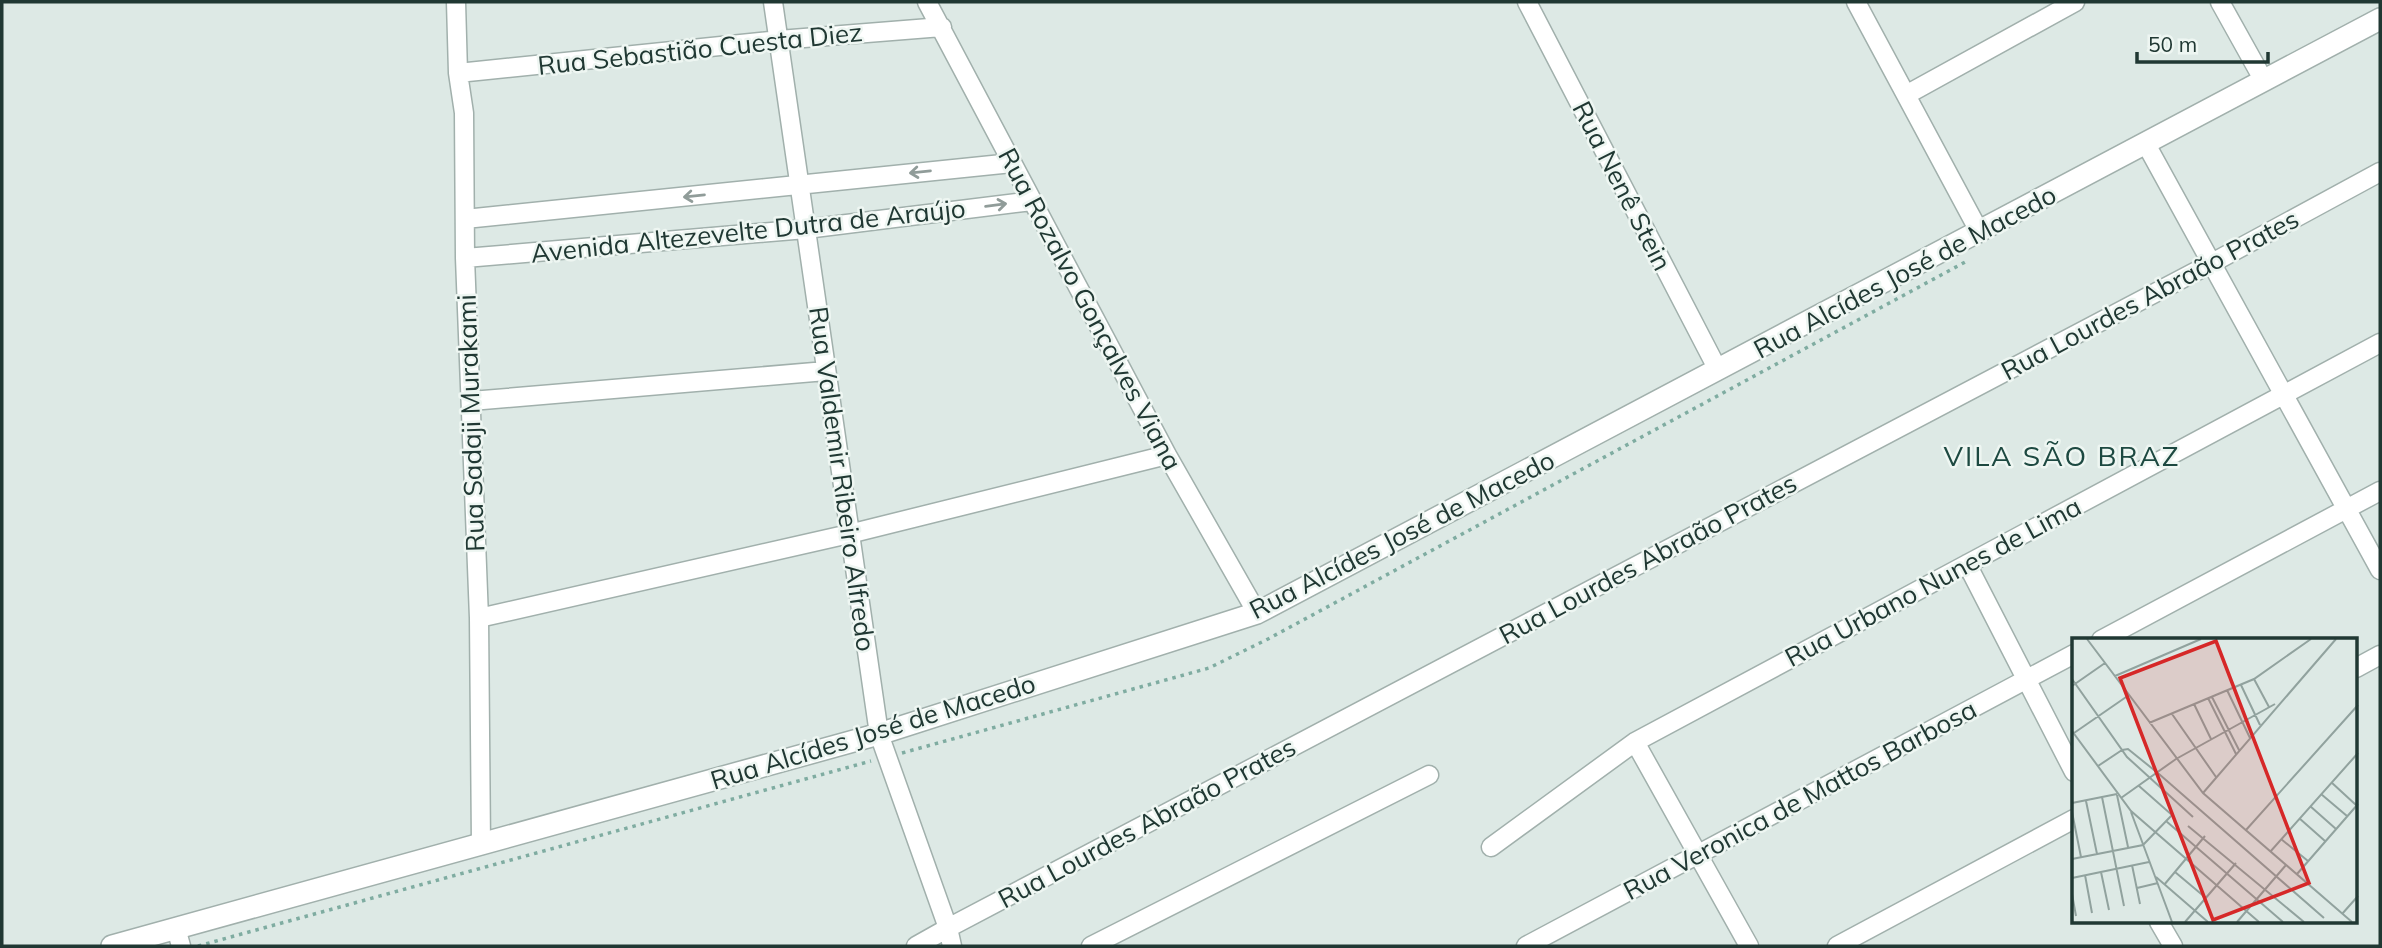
<svg xmlns="http://www.w3.org/2000/svg" width="2382" height="948" font-family="Mulish,sans-serif">
<style>
.lines{fill:none;stroke-linecap:round;stroke-linejoin:round}
.minor-casing{stroke:#a1b0ac;stroke-width:21}
.tertiary-casing{stroke:#a1b0ac;stroke-width:24}
.path{stroke:#7faca1;stroke-width:3.5;stroke-dasharray:3.5 5;stroke-linecap:butt}
.minor{stroke:#fff;stroke-width:18}
.tertiary{stroke:#fff;stroke-width:21}
.oneway{stroke:#909c99}
.labels{text-anchor:middle;stroke-width:5;stroke-linejoin:round;paint-order:stroke}
.street-label{font-size:26px;fill:#203833;stroke:#eef6f2}
.neighbourhood-label{font-size:28px;letter-spacing:2px;fill:#1d4941;stroke:#eef6f2}
.inset-road{fill:none;stroke:#91a29e;stroke-width:2}
.view{fill:#d62828;fill-opacity:0.15;stroke:#d62828;stroke-width:3.5}
.inset-edge{fill:none;stroke:#203833;stroke-width:3.5}
</style>
<rect width="100%" height="100%" fill="#dde9e5"/>
<g class="lines">
<g class="minor-casing">
<path id="minor" d="M 456,2 L 458,73 L 464,113 L 465,258 L 479,618 L 481,845
M 773,2 L 879,734 L 948,928 L 952,946
M 927,2 L 1167,455 L 1257,613
M 1527,2 L 1718,370
M 1856,2 L 1980,233
M 2220,2 L 2264,81
M 458,73 L 779,40 L 942,27
M 1906,95 L 2075,2
M 2146,144 L 2380,570
M 465,219 L 1012,163
M 465,258 L 806,229 L 1032,201
M 471,401 L 826,371
M 1967,564 L 2074,772
M 479,618 L 849,534 L 1167,455
M 2101,640 L 2380,491
M 2356,668 L 2380,655
M 1635,742 L 1749,946
M 1491,847 L 1635,742 L 2380,343
M 2159,922 L 2173,946
M 176,928 L 181,946
M 916,946 L 948,928 L 2212,263 L 2380,172
M 1091,946 L 1429,775
M 1526,946 L 2074,654
M 1837,946 L 2074,819"/>
</g>
<g class="tertiary-casing">
<path id="tertiary" d="M 112,946 L 879,734 L 1257,613 L 2380,19"/>
</g>
<path class="path" d="M 902,753 L 1209,668 L 1268,639 L 1967,261
M 198,946 L 871,761"/>
<use href="#minor" class="minor"/>
<use href="#tertiary" class="tertiary"/>
</g>
<defs><path id="oneway-shaft" d="M-6 0H5M1.5-3L5.5 0L1.5 3" fill="none" stroke-width="1.6" stroke-linecap="round" stroke-linejoin="round" transform="scale(1.75)"/></defs>
<g class="oneway">
<use href="#oneway-shaft" transform="translate(920 172) rotate(174)"/>
<use href="#oneway-shaft" transform="translate(694 196) rotate(174)"/>
<use href="#oneway-shaft" transform="translate(996 205) rotate(-7)"/>
</g>
<g class="labels">
<g class="street-label">
<text transform="translate(700 49) rotate(-6)" y="9">Rua Sebastião Cuesta Diez</text>
<text transform="translate(1622 186) rotate(63)" y="9">Rua Nenê Stein</text>
<text transform="translate(748 231) rotate(-6)" y="9">Avenida Altezevelte Dutra de Araújo</text>
<text transform="translate(1905 272) rotate(-28)" y="9">Rua Alcídes José de Macedo</text>
<text transform="translate(2150 295) rotate(-28)" y="9">Rua Lourdes Abraão Prates</text>
<text transform="translate(1090 309) rotate(62)" y="9">Rua Rozalvo Gonçalves Viana</text>
<text transform="translate(471 423) rotate(-92)" y="9">Rua Sadaji Murakami</text>
<text transform="translate(842 479) rotate(82)" y="9">Rua Valdemir Ribeiro Alfredo</text>
<text transform="translate(1402 535) rotate(-27)" y="9">Rua Alcídes José de Macedo</text>
<text transform="translate(1648 559) rotate(-28)" y="9">Rua Lourdes Abraão Prates</text>
<text transform="translate(1933 582) rotate(-28)" y="9">Rua Urbano Nunes de Lima</text>
<text transform="translate(873 732) rotate(-17)" y="9">Rua Alcídes José de Macedo</text>
<text transform="translate(1800 800) rotate(-28)" y="9">Rua Veronica de Mattos Barbosa</text>
<text transform="translate(1147 823) rotate(-28)" y="9">Rua Lourdes Abraão Prates</text>
</g>
<g class="neighbourhood-label">
<text x="2062" y="466">VILA SÃO BRAZ</text>
</g>
</g>
<g transform="translate(2072 638)">
<rect width="285" height="285" fill="#dde9e5"/>
<path class="inset-road" d="M 15,1 L 131,155 L 280,284M 43,38 L 129,1M 0,41 L 55,119 L 121,179M 182,41 L 197,69M 169,47 L 188,87M 0,48 L 33,25M 155,52 L 178,100M 140,59 L 167,112M 136,60 L 164,116M 122,66 L 139,101M 100,76 L 144,139M 77,85 L 182,41 L 239,1M 0,93 L 59,173 L 187,284M 2,95 L 57,57M 50,112 L 56,111 L 87,136 L 252,280M 26,128 L 50,112M 259,144 L 284,167M 131,155 L 264,1M 249,156 L 275,178M 45,157 L 56,209M 30,159 L 52,268M 49,160 L 104,121 L 203,66M 14,163 L 25,216M 0,165 L 45,156M 238,168 L 264,191M 0,174 L 9,219M 59,174 L 100,284M 227,180 L 253,203M 94,183 L 211,284M 116,188 L 232,284M 174,192 L 286,67M 209,201 L 236,223M 198,214 L 286,115M 0,221 L 71,207 L 100,177 L 67,148M 60,227 L 68,266M 29,234 L 37,272M 103,234 L 134,260M 225,236 L 286,166M 13,237 L 20,275M 84,239 L 136,284M 0,240 L 77,224M 92,247 L 133,198M 65,250 L 86,245M 0,256 L 4,278M 270,276 L 286,258M 113,284 L 164,225M 165,284 L 214,227"/>
<path class="view" d="M 144,3 L 237,245 L 141,282 L 48,40 Z"/>
<rect width="285" height="285" class="inset-edge"/>
</g>
<rect width="2382" height="948" fill="none" stroke="#203833" stroke-width="7"/>
<path d="M2137 52v10h131v-10" fill="none" stroke="#203833" stroke-width="3.5"/>
<text x="2148" y="52" font-size="21" fill="#203833" stroke="#eef6f2" stroke-width="5" paint-order="stroke">50 m</text>
</svg>
